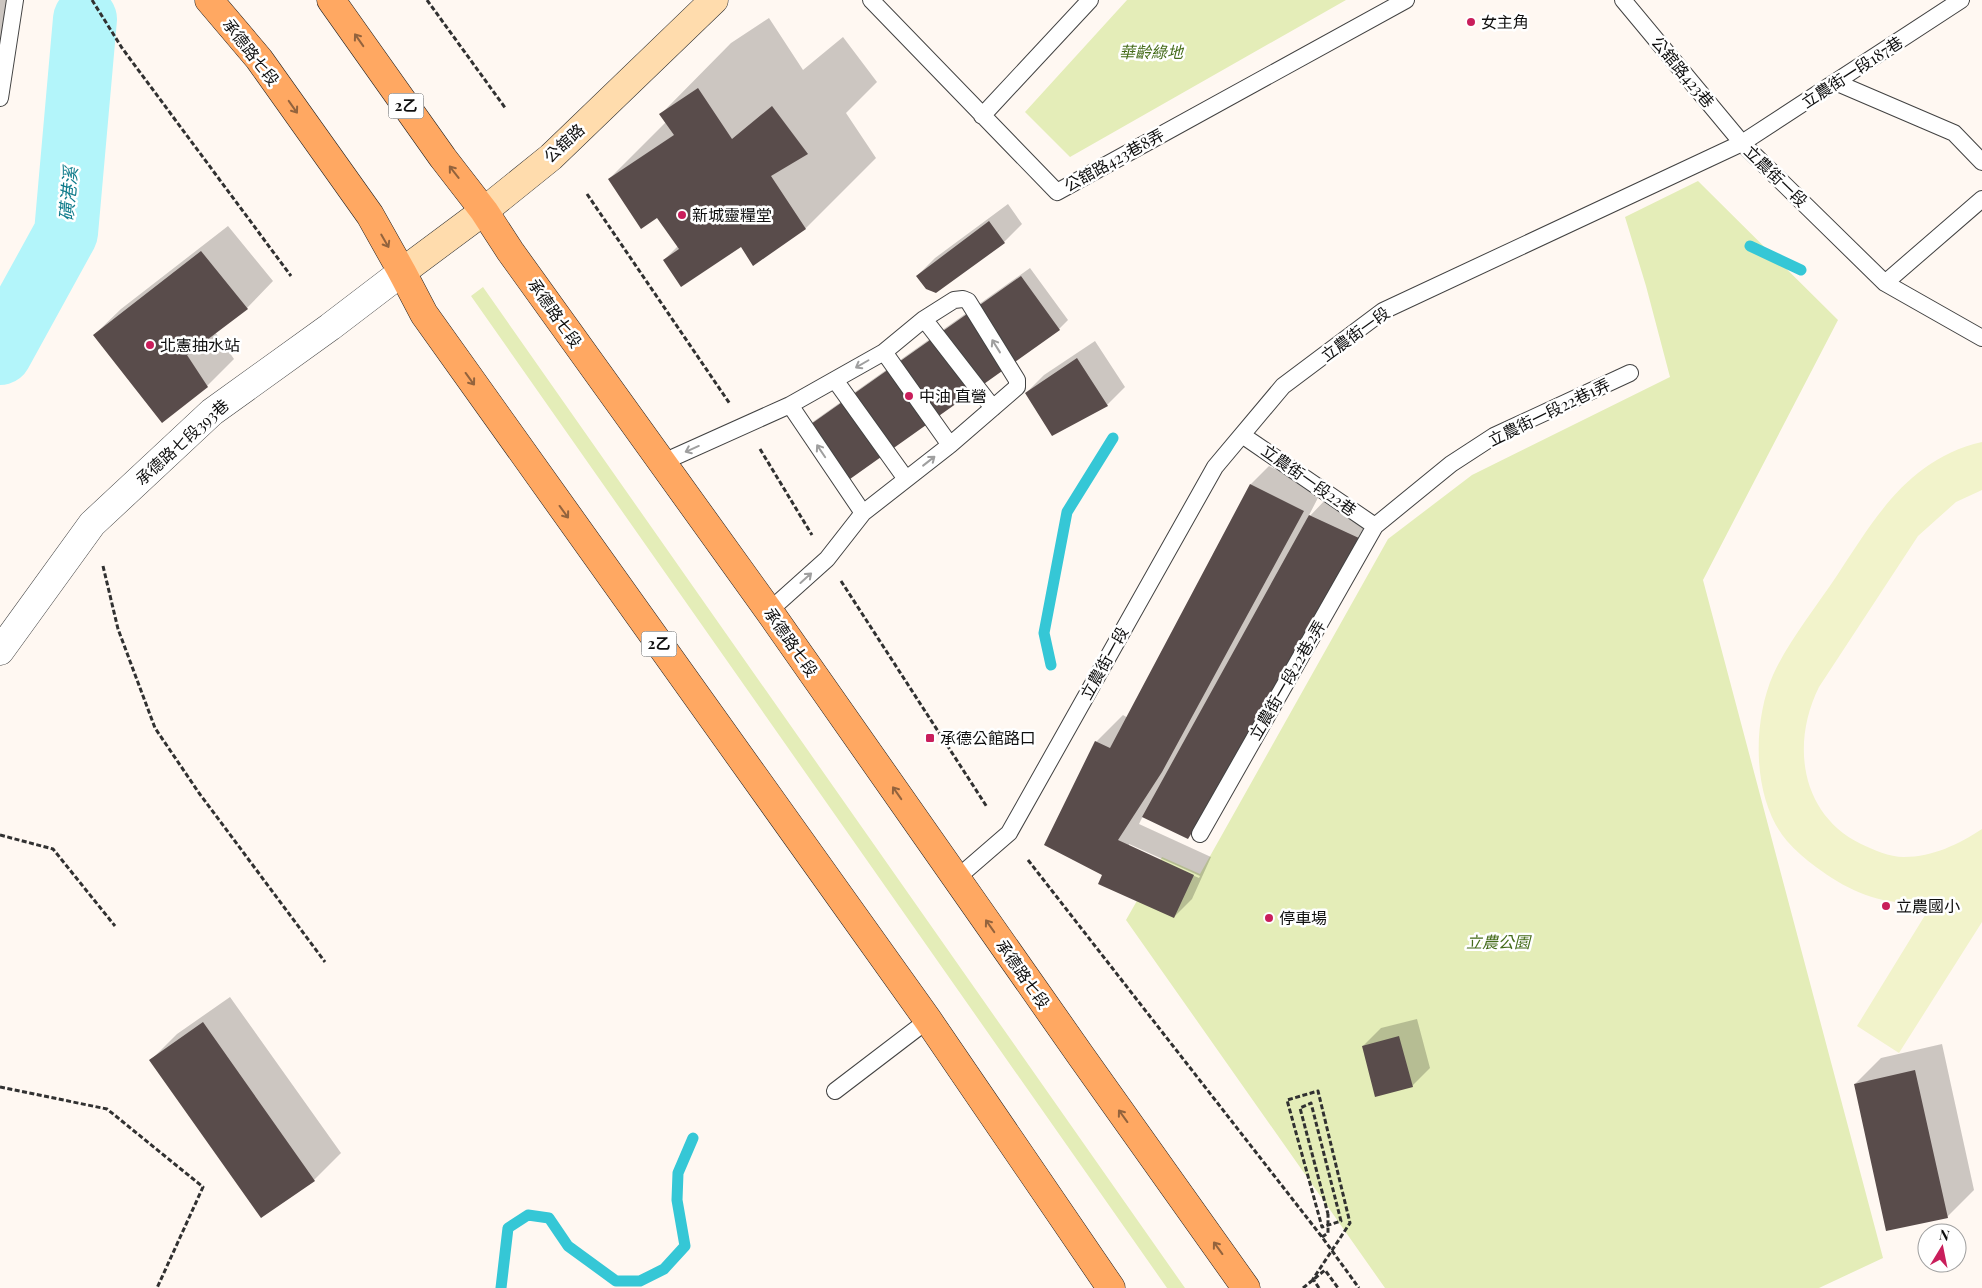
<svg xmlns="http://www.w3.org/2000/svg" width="1982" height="1288" font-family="'Playfair Display','Noto Sans TC',serif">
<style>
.green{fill:#e4edb8}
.pitch{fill:#f2f3cb}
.shadow{fill:#0003;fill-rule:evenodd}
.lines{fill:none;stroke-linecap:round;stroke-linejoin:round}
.stream{stroke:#35c7d6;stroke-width:11}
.river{stroke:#b3f5fa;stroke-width:64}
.building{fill:#594c4b}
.lane-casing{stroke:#424242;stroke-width:18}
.street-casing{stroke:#424242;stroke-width:29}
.secondary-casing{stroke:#313131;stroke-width:29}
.primary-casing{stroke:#202020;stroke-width:29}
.path{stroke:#313131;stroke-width:3;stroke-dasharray:5 2.5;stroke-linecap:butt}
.lane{stroke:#fff;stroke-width:16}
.street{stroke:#fff;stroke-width:28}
.secondary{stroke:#ffdcad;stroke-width:28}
.primary{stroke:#ffa862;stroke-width:28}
.path-bridge{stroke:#313131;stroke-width:3;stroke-dasharray:5 2.5;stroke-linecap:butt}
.oneway{stroke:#93633d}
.oneway2{stroke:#9f9f9f}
.poi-dot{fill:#c91e5b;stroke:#fff;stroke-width:2}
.labels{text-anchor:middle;stroke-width:5;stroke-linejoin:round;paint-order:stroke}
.shield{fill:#fff;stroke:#575757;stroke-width:1}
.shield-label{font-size:15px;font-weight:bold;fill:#0f0f0f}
.poi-label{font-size:16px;fill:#0f0f0f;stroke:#fff;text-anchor:start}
.street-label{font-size:16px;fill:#0f0f0f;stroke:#fff}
.park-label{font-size:16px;font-style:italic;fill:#456c1b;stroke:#fff}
.water-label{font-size:18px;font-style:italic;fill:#107c8b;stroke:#fff}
</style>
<rect width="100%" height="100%" fill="#fff8f2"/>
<path class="green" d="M 1127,0 L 1346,0 L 1070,157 L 1025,112 Z
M 1698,181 L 1838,320 L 1703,580 L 1883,1258 L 1819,1288 L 1385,1288 L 1126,920 L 1162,857 L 1200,874 L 1388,539 L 1472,475 L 1670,377 L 1646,286 L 1625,217 Z
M 483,287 L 1185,1288 L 1167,1288 L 471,296 Z"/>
<path class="pitch" d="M 1982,442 L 1982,490 L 1956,502 L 1918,536 L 1819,687 C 1791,743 1800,814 1861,844 C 1874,850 1889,857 1904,857 C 1933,857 1959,844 1982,829 L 1982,922 L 1899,1053 L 1857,1026 L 1935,899 C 1927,900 1918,903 1909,903 C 1873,902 1844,888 1816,867 C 1805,859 1796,851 1787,841 C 1752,800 1752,723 1773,675 C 1788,642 1816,607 1836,577 C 1875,518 1908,459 1982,442 Z"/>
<path class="shadow" d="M 0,0 L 15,0 L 0,105 Z
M 769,18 L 803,70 L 843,37 L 877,82 L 846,113 L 876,158 L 806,228 L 741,246 L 664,260 L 678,246 L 658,216 L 609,179 L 666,122 L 661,114 L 731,43 Z
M 1008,204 L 1022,224 L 1004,242 L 917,276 L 935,258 Z
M 228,226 L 273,281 L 247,308 L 215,332 L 234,359 L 207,386 L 162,422 L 94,335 L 121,309 Z
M 1030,268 L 1068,320 L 1059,329 L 843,482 L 806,429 L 814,421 Z
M 1095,341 L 1125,387 L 1107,405 L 1053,434 L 1026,393 L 1044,375 Z
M 1269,466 L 1321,492 L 1307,519 L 1328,497 L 1378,521 L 1206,820 L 1188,838 L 1143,816 L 1139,824 L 1211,857 L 1192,899 L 1174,917 L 1106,870 L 1096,742 L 1123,715 L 1128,718 L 1251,484 ZM 1129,844 L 1200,876 L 1199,878 L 1129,847 Z
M 230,997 L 341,1153 L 314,1180 L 262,1216 L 151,1060 L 177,1034 Z
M 1417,1019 L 1430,1068 L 1412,1086 L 1363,1046 L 1381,1028 Z
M 1942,1044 L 1974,1190 L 1947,1217 L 1855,1084 L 1881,1058 Z"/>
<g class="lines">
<path class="stream" d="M 1750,246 L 1801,270
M 0,340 L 7,341
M 1051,665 L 1044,633 L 1067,512 L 1113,438
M 501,1288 L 508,1228 L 528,1215 L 549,1218 L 568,1246 L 616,1281 L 640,1281 L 664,1269 L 685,1246 L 677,1200 L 678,1173 L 693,1138"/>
<path class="river" d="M 0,353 L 66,233 L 85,19"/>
</g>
<path class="building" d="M 698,88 L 732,139 L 772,106 L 808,154 L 771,176 L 806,229 L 753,266 L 741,247 L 681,287 L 663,260 L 679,249 L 657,218 L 641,229 L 608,179 L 674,135 L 659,114 Z
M 989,221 L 1005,243 L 936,293 L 926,289 L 916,276 Z
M 201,251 L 248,309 L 187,355 L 208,387 L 162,423 L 93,335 Z
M 1021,276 L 1060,330 L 843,484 L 804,429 Z
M 1077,358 L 1108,406 L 1052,436 L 1025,393 Z
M 1250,484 L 1304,511 L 1162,772 L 1118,840 L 1194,875 L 1174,918 L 1098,884 L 1102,875 L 1044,845 L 1095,741 L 1110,748 Z
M 1309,515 L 1361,539 L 1188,839 L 1142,817 Z
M 203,1022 L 315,1181 L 261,1218 L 149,1060 Z
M 1399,1036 L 1413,1087 L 1375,1097 L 1362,1046 Z
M 1915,1070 L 1948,1218 L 1886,1231 L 1854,1084 Z"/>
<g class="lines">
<g class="lane-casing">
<path id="lane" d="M 871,0 L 1057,192 L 1406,0
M 1623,0 L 1742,143 L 1885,283 L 1982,338
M 1835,82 L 1954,133 L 1982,162
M 0,98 L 15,0
M 982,116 L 1090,0
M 1885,283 L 1982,199
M 924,319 L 993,408
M 884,352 L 950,445
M 835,380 L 906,479
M 790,405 L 884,352 L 924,319 L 954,300 L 963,299 L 968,301 L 1017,380 L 1017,387 L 950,445 L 863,513
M 1242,435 L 1375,526
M 661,463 L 790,405 L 863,513 L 827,559 L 769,611
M 1200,834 L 1375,526 L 1451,464 L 1494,436 L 1630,373
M 957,878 L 1009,833 L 1215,467 L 1283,386 L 1383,311 L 1742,143 L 1961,0
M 835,1091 L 928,1020"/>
</g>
<g class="street-casing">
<path id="street" d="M 0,651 L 92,524 L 212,412 L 330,327 L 402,272"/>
</g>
<g class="secondary-casing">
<path id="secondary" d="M 402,272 L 484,211 L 551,157 L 714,0"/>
</g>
<g class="primary-casing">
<path id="primary" d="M 209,0 L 259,59 L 370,215 L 402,272 L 424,314 L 928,1020 L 1111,1288
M 331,0 L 443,158 L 484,211 L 510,251 L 769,611 L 1081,1056 L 1246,1288"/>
</g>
<path class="path" d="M 92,0 L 122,48 L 291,276
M 427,0 L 506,109
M 587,194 L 730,404
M 760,449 L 812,535
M 103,566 L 118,629 L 155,728 L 199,793 L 325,962
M 841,581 L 987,807
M 0,835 L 53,849 L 115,926
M 1028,860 L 1322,1237 L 1359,1288
M 0,1087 L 107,1109 L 203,1187 L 157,1288
M 1322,1237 L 1328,1233 L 1328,1214
M 1303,1288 L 1325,1270 L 1338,1288"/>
<use href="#lane" class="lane"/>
<use href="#street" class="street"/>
<use href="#secondary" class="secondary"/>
<use href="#primary" class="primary"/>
<path class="path-bridge" d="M 1319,1288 L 1313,1279 L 1350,1223 L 1318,1091 L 1287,1100 L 1322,1227 L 1341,1221 L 1311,1103 L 1300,1108 L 1328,1214"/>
</g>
<defs><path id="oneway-shaft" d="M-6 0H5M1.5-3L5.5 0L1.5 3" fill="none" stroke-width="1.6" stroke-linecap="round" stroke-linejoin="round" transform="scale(1.25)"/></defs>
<g class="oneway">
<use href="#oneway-shaft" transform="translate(359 40) rotate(-125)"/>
<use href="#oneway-shaft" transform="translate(293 107) rotate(55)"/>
<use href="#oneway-shaft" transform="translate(454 172) rotate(-128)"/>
<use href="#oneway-shaft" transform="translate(385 241) rotate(60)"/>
<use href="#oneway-shaft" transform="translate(470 379) rotate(54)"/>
<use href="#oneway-shaft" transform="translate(564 512) rotate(54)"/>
<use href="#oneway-shaft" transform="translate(897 793) rotate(-125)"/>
<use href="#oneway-shaft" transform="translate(990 926) rotate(-125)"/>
<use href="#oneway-shaft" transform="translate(1123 1116) rotate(-126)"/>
<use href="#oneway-shaft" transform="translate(1218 1248) rotate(-126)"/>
</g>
<g class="oneway2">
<use href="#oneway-shaft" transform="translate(996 346) rotate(-122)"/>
<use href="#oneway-shaft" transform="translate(862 364) rotate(150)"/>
<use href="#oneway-shaft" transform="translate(692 449) rotate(156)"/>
<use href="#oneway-shaft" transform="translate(821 451) rotate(-124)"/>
<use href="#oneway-shaft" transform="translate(929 461) rotate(-38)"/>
<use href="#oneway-shaft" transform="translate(806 578) rotate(-42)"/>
</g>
<g class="poi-dot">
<circle cx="1471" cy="22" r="5"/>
<circle cx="682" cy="215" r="5"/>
<circle cx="150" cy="345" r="5"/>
<circle cx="909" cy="396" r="5"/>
<rect x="925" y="733" width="10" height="10" rx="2.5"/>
<circle cx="1886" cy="906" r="5"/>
<circle cx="1269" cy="918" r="5"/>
</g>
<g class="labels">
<g class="shield">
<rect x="388.5" y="93.5" width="35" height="25" rx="4"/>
<rect x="641.5" y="631.5" width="35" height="25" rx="4"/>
</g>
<g class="shield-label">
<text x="406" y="111">2乙</text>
<text x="659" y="649">2乙</text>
</g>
<g class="poi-label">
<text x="1481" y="28">女主角</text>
<text x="692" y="221">新城靈糧堂</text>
<text x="160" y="351">北憲抽水站</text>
<text x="919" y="402">中油 直營</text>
<text x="940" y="744">承德公館路口</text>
<text x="1896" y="912">立農國小</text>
<text x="1279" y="924">停車場</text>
</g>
<g class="street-label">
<text transform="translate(251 52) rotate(52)" y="6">承德路七段</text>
<text transform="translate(1683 72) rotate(50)" y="6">公舘路423巷</text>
<text transform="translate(1852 72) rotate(-33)" y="6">立農街一段187巷</text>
<text transform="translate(564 143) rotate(-43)" y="6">公舘路</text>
<text transform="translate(1114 160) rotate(-29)" y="6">公舘路423巷8弄</text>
<text transform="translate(1776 176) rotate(44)" y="6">立農街一段</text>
<text transform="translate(555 313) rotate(55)" y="6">承德路七段</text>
<text transform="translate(1355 334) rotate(-36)" y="6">立農街一段</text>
<text transform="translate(1549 412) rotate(-26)" y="6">立農街一段22巷1弄</text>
<text transform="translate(182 442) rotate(-42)" y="6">承德路七段393巷</text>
<text transform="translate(1309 480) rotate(35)" y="6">立農街一段22巷</text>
<text transform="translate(791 642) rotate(55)" y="6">承德路七段</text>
<text transform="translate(1104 663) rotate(-61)" y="6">立農街一段</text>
<text transform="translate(1287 680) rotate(-60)" y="6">立農街一段22巷2弄</text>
<text transform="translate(1023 974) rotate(55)" y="6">承德路七段</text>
</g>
<g class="park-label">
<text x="1151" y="58">華齡綠地</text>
<text x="1498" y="948">立農公園</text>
</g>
<g class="water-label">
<text transform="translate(69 194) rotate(-85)" y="6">磺港溪</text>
</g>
</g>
<g transform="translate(1942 1248) rotate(10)"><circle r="24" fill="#ffffff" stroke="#9f9f9f"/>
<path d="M0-4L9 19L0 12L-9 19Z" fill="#c91e5b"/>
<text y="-8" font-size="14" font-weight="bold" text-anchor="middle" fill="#0f0f0f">N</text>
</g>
</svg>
